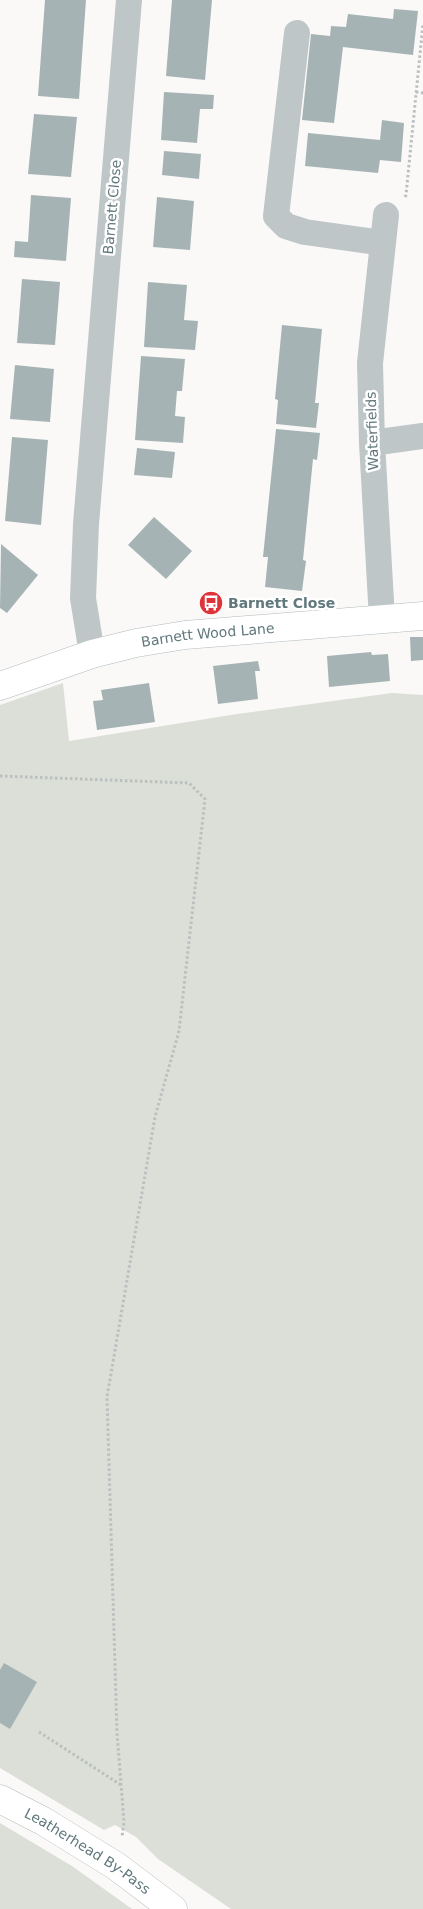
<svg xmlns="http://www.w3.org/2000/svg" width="423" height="1909" font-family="'DejaVu Sans',sans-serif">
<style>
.green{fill:#dcdfd7}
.building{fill:#a6b3b5}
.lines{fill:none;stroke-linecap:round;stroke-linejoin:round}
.secondary-casing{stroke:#b1bbbd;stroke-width:29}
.primary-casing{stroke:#b3bbbc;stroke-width:29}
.path{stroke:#babfc0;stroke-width:3;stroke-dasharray:2.5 2.5;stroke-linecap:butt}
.street{stroke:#bfc6c8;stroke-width:26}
.secondary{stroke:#fff;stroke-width:28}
.primary{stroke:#fff;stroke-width:28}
.labels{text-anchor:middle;stroke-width:5;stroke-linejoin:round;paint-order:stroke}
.street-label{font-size:14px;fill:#61787c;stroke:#fff}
.poi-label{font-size:14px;font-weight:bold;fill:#61787c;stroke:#fff;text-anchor:start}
</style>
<rect width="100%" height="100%" fill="#faf9f8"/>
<path class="green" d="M 63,683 L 69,741 L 237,714 L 392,693 L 423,695 L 423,1909 L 231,1909 L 158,1859 L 136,1837 L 115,1825 L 104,1830 L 0,1768 L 0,705 Z
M 0,1823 L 72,1866 L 132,1909 L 0,1909 Z"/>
<path class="building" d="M 45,0 L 86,0 L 79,99 L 38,96 Z
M 172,0 L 212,0 L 205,80 L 166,76 Z
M 394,9 L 418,11 L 413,55 L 343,47 L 334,123 L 302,120 L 311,34 L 330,36 L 331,26 L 346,27 L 348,14 L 393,19 Z
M 164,92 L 214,95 L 213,109 L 200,109 L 197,143 L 161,140 Z
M 34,114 L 77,117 L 71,177 L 28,174 Z
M 382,120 L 404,123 L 401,162 L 380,160 L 378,173 L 305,166 L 308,133 L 380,140 Z
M 164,151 L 201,154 L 199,179 L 162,175 Z
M 31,195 L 71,198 L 66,261 L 14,257 L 15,241 L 28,242 Z
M 157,197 L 194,201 L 190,250 L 153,247 Z
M 22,279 L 60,282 L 55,345 L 17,343 Z
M 148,282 L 187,285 L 184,320 L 198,321 L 195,350 L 144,347 Z
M 282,325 L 322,329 L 315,403 L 319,403 L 316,428 L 276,424 L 278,400 L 275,399 Z
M 141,356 L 185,359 L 182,391 L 177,391 L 175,416 L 185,417 L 183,443 L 135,440 Z
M 15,365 L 54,369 L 50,422 L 10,419 Z
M 276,429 L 320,433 L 317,460 L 313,459 L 303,560 L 306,561 L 302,591 L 265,587 L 268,557 L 263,557 Z
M 12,437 L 48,440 L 41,525 L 5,521 Z
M 137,448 L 175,452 L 172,478 L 134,475 Z
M 154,517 L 192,551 L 166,579 L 128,545 Z
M 1,544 L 38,575 L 7,613 L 0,608 Z
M 410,637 L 423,637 L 423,660 L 411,661 Z
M 371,652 L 372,655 L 388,654 L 390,681 L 329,687 L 327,656 Z
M 258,661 L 260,671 L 255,671 L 258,699 L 218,704 L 213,666 Z
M 149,683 L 155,722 L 97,730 L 93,701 L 103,700 L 101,690 Z
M 4,1663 L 37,1682 L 10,1729 L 0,1723 L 0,1670 Z"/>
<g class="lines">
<g class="secondary-casing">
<g id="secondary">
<path id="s1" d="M 0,686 L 92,654 L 136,643 L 185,635 L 423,616"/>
</g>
</g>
<g class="primary-casing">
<g id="primary">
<path id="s2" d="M 0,1799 L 43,1821 L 116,1866 L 173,1909"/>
</g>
</g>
<path class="path" d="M 416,92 L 423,93
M 405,197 L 406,195 L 423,24
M 0,776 L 189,783 L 205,799 L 179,1031 L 155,1117 L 107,1397 L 117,1733 L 124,1822 L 122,1837
M 39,1732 L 121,1785"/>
<path class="street" d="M 297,33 L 276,216 L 286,226 L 305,232 L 383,243
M 372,443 L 423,436
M 382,619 L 372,443 L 370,363 L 386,215
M 92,654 L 83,598 L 86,524 L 129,0"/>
<use href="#secondary" class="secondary"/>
<use href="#primary" class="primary"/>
</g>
<defs>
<g id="bus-disc" transform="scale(1.25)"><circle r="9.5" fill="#df333a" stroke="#fff"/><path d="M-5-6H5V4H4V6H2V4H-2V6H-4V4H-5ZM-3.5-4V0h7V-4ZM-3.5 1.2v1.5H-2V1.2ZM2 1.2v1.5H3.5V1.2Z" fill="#fff"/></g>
</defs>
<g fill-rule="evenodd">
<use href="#bus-disc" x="211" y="603"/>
</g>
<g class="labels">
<g class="street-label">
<text transform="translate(112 207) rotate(-85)" y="5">Barnett Close</text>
<text transform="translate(372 431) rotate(-92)" y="5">Waterfields</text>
<text dy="5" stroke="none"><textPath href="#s1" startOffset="215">Barnett Wood Lane</textPath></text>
<text dy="5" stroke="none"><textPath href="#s2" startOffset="102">Leatherhead By-Pass</textPath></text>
</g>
<g class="poi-label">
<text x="228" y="608">Barnett Close</text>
</g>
</g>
</svg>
